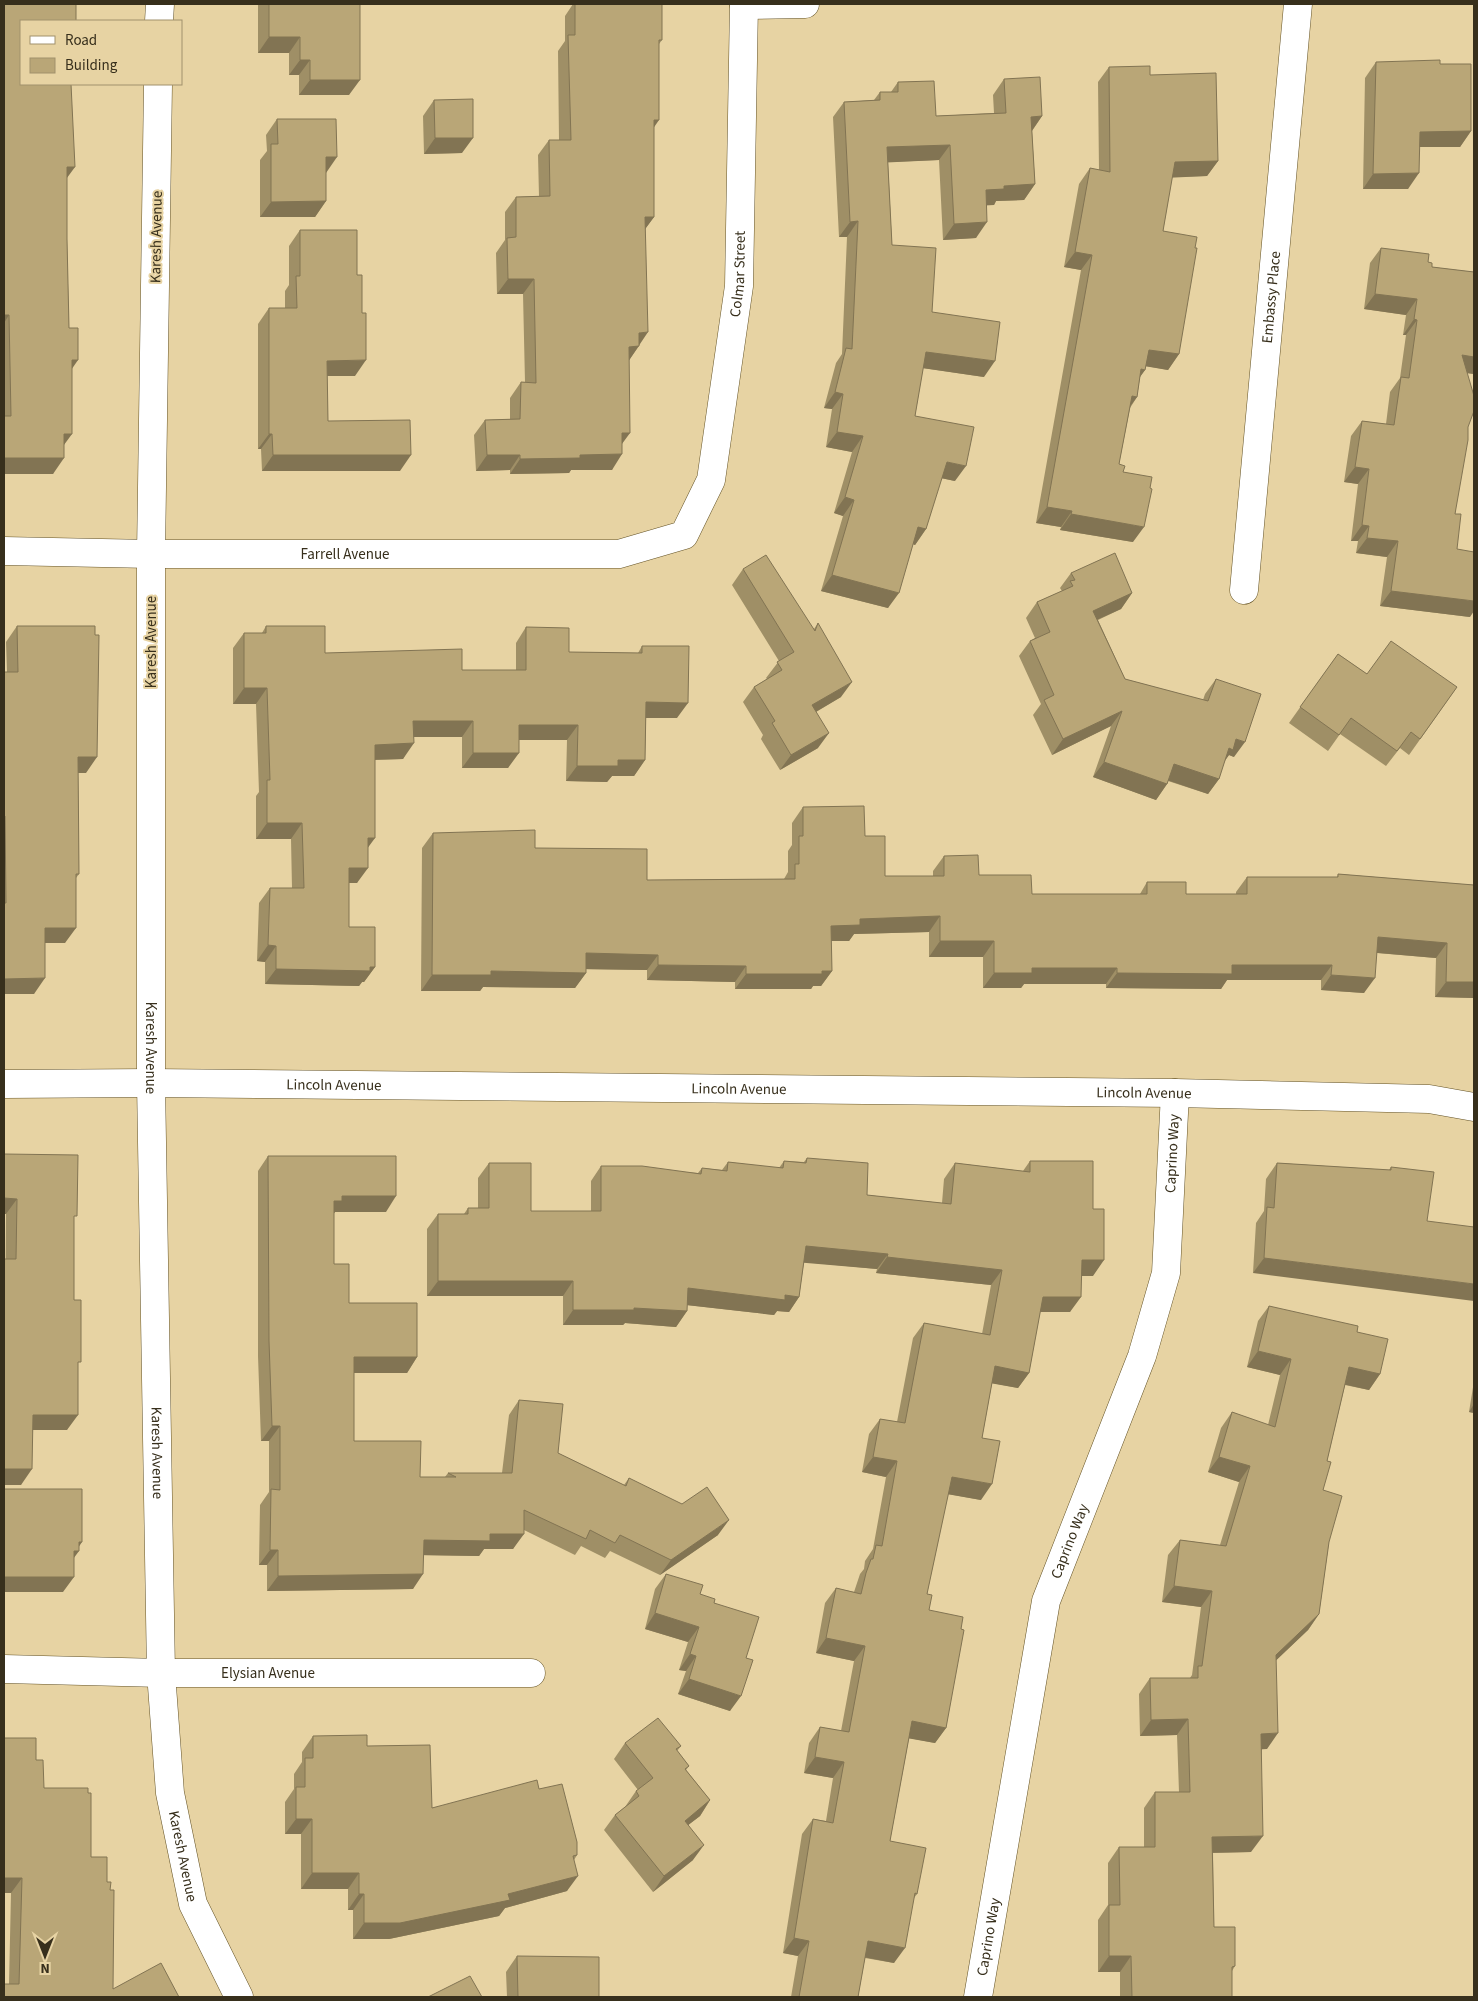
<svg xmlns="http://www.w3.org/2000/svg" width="1478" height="2001" font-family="'Source Sans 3',sans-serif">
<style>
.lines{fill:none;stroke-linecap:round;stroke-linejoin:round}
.street-casing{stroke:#645326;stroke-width:29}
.secondary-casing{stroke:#645326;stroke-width:29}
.street{stroke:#fff;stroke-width:28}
.secondary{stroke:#fff;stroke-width:28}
.wall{fill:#9f8f66}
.shaded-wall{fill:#827453}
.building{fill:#b9a677;stroke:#827453}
.labels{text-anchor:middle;stroke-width:4;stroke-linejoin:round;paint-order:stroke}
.street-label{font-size:15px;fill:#372f1c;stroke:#e7d3a3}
</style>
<rect width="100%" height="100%" fill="#e7d3a3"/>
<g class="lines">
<g class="street-casing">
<g id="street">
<path d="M 744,5 L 805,4"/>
<path d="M 159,21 L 160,4"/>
<path id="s1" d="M 158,84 L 151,554 L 151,1083 L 161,1673 L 170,1793 L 193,1904 L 239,1997"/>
<path id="s2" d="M 4,551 L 151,554 L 619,554 L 684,535 L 711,480 L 739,286 L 744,4"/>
<path id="s3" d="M 1244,590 L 1298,4"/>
<path id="s4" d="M 4,1669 L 161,1673 L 531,1673"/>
<path id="s5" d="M 978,1997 L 1046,1601 L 1142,1356 L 1166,1273 L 1175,1093"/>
</g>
</g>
<g class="secondary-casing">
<g id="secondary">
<path id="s6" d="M 4,1084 L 151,1083 L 1175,1093 L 1429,1099 L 1474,1107"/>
</g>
</g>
<use href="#street" class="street"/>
<use href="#secondary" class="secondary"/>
</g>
<path class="wall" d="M 4,4 L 21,21 L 67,178 L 67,239 L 69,328 L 72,369 L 64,445 L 53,474 L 4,474 Z
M 258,4 L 360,4 L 349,95 L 299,95 L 299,75 L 289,75 L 289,53 L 258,53 Z
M 573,4 L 662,4 L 662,40 L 659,44 L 654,127 L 654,217 L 645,229 L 639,346 L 629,360 L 622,444 L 612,470 L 571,470 L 569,473 L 510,474 L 510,470 L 476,471 L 474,435 L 485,420 L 510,419 L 510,398 L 521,382 L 525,382 L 523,294 L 497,294 L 496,253 L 505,240 L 505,212 L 516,197 L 539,196 L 538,155 L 549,140 L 559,140 L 558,51 L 565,41 L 565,16 Z
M 1376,62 L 1440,64 L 1471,131 L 1460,147 L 1419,147 L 1408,189 L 1363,189 L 1365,78 Z
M 1109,67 L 1150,75 L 1218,161 L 1207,176 L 1172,177 L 1163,231 L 1195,248 L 1179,354 L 1168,370 L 1146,366 L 1145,370 L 1140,377 L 1137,397 L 1130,408 L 1119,464 L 1123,472 L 1133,542 L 1060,530 L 1061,527 L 1036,523 L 1081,270 L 1064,267 L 1079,184 L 1090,168 L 1099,170 L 1098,82 Z
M 1004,79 L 1042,116 L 1032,131 L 1035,184 L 1024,200 L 996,201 L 994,205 L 986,205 L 976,238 L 943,240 L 939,160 L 888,162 L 892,245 L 932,312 L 984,377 L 923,368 L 915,416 L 955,481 L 941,478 L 926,529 L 915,545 L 913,544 L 888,608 L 821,591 L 843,516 L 834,513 L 852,452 L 826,447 L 832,409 L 824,408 L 836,363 L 842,354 L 847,237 L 839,237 L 833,117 L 844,102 L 874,100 L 880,92 L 891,92 L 898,82 L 936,116 L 994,113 L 993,95 Z
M 434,100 L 462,153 L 424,154 L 423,116 Z
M 277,119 L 326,172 L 326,201 L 315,217 L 260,217 L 260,160 L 267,151 L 266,135 Z
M 300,230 L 355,376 L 327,376 L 328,421 L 400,471 L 262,471 L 261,449 L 258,449 L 258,324 L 269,308 L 285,308 L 285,291 L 289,285 L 289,246 Z
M 1381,248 L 1428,262 L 1432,267 L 1474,272 L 1474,374 L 1467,373 L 1468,427 L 1455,514 L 1457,549 L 1470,617 L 1380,606 L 1387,557 L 1356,553 L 1358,541 L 1351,541 L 1358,484 L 1344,482 L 1351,436 L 1362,421 L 1386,424 L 1390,392 L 1400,378 L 1406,335 L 1403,335 L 1406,315 L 1364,309 L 1370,263 Z
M 743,569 L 814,629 L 818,623 L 841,697 L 816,712 L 818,748 L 780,770 L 761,739 L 763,735 L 743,702 L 754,687 L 767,679 L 766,678 L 779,661 L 732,585 Z
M 1071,573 L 1132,593 L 1121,609 L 1098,620 L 1125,679 L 1203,700 L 1205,694 L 1216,679 L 1234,757 L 1229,755 L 1225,760 L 1219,779 L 1208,794 L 1168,781 L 1167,784 L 1156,800 L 1093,777 L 1111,726 L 1052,755 L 1033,715 L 1041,704 L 1019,656 L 1030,641 L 1035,638 L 1026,618 L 1037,602 L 1062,591 L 1060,588 Z
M 17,626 L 86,773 L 78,773 L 79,874 L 76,878 L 65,943 L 45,943 L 34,994 L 4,994 L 4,672 L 7,672 L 6,642 Z
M 266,626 L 325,653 L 462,670 L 516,670 L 516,643 L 526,627 L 569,652 L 638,653 L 642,646 L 677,718 L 646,718 L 645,760 L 634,776 L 612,776 L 607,782 L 566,781 L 567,740 L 519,740 L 508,768 L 462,768 L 462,737 L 414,737 L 403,759 L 375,760 L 368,848 L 357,883 L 349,883 L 349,927 L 375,967 L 364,982 L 362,982 L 359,986 L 265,984 L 265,962 L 257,961 L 259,903 L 270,888 L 292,888 L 291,839 L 256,839 L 256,796 L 259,792 L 256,704 L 233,704 L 233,648 L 244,633 L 262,633 Z
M 1338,654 L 1367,674 L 1457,687 L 1409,755 L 1400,748 L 1386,766 L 1340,734 L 1328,751 L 1289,723 Z
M 803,807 L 865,836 L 885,876 L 933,876 L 933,871 L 944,856 L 979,875 L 1032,894 L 1140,894 L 1147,882 L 1186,894 L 1236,894 L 1236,892 L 1247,877 L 1337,877 L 1338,874 L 1474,885 L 1474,998 L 1435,997 L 1436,958 L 1377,953 L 1364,993 L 1321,990 L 1321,980 L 1227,980 L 1221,989 L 1106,988 L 1106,984 L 1024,984 L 1021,988 L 983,988 L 983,957 L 929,957 L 929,932 L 854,934 L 849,941 L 831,941 L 832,971 L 821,986 L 813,986 L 811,989 L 735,989 L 735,982 L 647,980 L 647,970 L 586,969 L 586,973 L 575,988 L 483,987 L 480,991 L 421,991 L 422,848 L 433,833 L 535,848 L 647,880 L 784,879 L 788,872 L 788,851 L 792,845 L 792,823 Z
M 4,1154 L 74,1221 L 74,1300 L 78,1366 L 67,1430 L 33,1430 L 21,1485 L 4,1485 L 6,1214 Z
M 268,1156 L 386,1212 L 335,1212 L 334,1213 L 334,1264 L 349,1303 L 417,1357 L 407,1373 L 354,1373 L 354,1441 L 420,1477 L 445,1477 L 448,1473 L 502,1473 L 509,1415 L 519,1400 L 558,1453 L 624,1485 L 629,1478 L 718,1535 L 660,1575 L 610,1551 L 605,1558 L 581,1546 L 575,1555 L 524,1530 L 513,1549 L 484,1549 L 479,1556 L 424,1555 L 413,1589 L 267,1591 L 267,1565 L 259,1565 L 260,1505 L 269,1492 L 269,1441 L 261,1441 L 258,1356 L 258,1171 Z
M 807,1158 L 867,1195 L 942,1203 L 944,1179 L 955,1163 L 1023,1171 L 1030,1161 L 1093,1276 L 1081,1276 L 1070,1312 L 1040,1312 L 1029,1373 L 1018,1388 L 992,1383 L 982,1438 L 981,1500 L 948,1494 L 927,1594 L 929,1610 L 961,1629 L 946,1728 L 935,1743 L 909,1738 L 890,1841 L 917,1894 L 914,1898 L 894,1963 L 865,1958 L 858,1997 L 791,1997 L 798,1956 L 783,1953 L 802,1834 L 813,1819 L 826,1821 L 833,1778 L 804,1773 L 809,1743 L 820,1727 L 841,1731 L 854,1661 L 816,1653 L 825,1603 L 836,1588 L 854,1592 L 860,1574 L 864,1569 L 865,1561 L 873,1549 L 886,1477 L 862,1472 L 869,1434 L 880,1419 L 897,1422 L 913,1338 L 924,1323 L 982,1334 L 991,1285 L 876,1273 L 877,1269 L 804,1262 L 799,1297 L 789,1312 L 777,1311 L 774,1315 L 687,1305 L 687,1311 L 676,1327 L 625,1323 L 623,1325 L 563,1325 L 563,1296 L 427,1296 L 427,1229 L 438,1214 L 464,1214 L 468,1208 L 478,1208 L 478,1178 L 489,1163 L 531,1211 L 591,1211 L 591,1181 L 601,1166 L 698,1173 L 702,1168 L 722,1170 L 728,1162 L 779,1168 L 784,1161 L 804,1162 Z
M 1277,1163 L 1389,1170 L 1391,1167 L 1427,1221 L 1253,1273 L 1256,1223 L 1264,1211 L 1266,1179 Z
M 1269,1306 L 1357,1332 L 1380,1374 L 1369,1390 L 1345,1385 L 1327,1461 L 1323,1490 L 1329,1542 L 1319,1614 L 1308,1630 L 1276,1660 L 1267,1749 L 1262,1749 L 1251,1852 L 1213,1853 L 1214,1927 L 1235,1966 L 1232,1971 L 1232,1997 L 1120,1997 L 1120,1972 L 1098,1972 L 1098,1920 L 1108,1905 L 1108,1863 L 1119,1847 L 1144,1847 L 1144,1808 L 1155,1792 L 1179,1792 L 1177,1735 L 1140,1736 L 1139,1694 L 1150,1678 L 1190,1678 L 1192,1675 L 1201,1607 L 1162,1602 L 1168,1555 L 1180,1540 L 1220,1545 L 1239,1482 L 1208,1472 L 1221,1428 L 1232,1412 L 1268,1425 L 1280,1375 L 1247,1367 L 1258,1321 Z
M 1474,1381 L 1474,1413 L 1469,1412 Z
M 666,1574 L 714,1603 L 746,1658 L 730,1711 L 678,1694 L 686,1671 L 679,1670 L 688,1642 L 645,1629 L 655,1589 Z
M 313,1736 L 367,1746 L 432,1808 L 539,1789 L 577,1855 L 574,1860 L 567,1891 L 505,1908 L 499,1916 L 389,1939 L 353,1939 L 353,1910 L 348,1910 L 348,1889 L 301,1889 L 301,1834 L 285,1834 L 285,1802 L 294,1789 L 294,1774 L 302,1762 L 302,1752 Z
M 625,1743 L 681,1746 L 677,1751 L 689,1766 L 686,1770 L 710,1800 L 700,1816 L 688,1825 L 693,1860 L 653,1892 L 604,1830 L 615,1815 L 625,1807 L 636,1791 L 638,1790 L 614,1759 Z
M 36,1760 L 44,1788 L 91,1857 L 107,1882 L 110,1890 L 113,1989 L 179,1997 L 9,1984 L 11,1893 L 4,1893 Z
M 517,1956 L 599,1997 L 507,1997 L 506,1972 Z"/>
<path class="shaded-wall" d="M 269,37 L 300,37 L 289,53 L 258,53 Z
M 300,60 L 310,60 L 299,75 L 289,75 Z
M 310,80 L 360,80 L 349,95 L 299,95 Z
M 1042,116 L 1031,132 L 1031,117 Z
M 654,120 L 659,120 L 648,136 Z
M 1471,131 L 1460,147 L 1409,147 L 1420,132 Z
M 435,138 L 473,138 L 462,153 L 424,154 Z
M 950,145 L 939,160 L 876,163 L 887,147 Z
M 326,157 L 337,157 L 326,173 Z
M 1218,161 L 1207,176 L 1164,178 L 1175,162 Z
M 67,167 L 75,167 L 64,182 Z
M 1419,173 L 1408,189 L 1363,189 L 1373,174 Z
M 1035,184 L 1024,200 L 996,201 L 994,205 L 975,206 L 986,190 L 1004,186 Z
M 326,201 L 315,217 L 260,217 L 271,202 Z
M 645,217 L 654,217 L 643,232 Z
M 858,221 L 847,237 L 839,237 L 850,222 Z
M 987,222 L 976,238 L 943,240 L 954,224 Z
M 1075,252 L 1092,255 L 1081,270 L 1064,267 Z
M 508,279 L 534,279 L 523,294 L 497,294 Z
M 1375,294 L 1417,299 L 1406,315 L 1364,309 Z
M 4,315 L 9,315 L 4,323 Z
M 1414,319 L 1417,320 L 1406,335 L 1403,335 Z
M 648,332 L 628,362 L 618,362 L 639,333 Z
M 1149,350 L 1179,354 L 1168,370 L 1138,365 Z
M 926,352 L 995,361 L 984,377 L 915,367 Z
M 1462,355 L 1474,357 L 1474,374 L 1451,371 Z
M 72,360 L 78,360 L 67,376 Z
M 366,360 L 355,376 L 316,376 L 327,361 Z
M 1141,369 L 1145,370 L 1134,385 Z
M 835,392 L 843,394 L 832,409 L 824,408 Z
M 1132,396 L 1137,397 L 1126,412 Z
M 837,432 L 863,436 L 852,452 L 826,447 Z
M 622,433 L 630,433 L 619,448 Z
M 64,434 L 72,434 L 61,449 Z
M 269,434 L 272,434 L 261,449 L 258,449 Z
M 622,454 L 612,470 L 571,470 L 569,473 L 510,474 L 520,459 L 580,455 Z
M 273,455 L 411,455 L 400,471 L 262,471 Z
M 487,455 L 520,455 L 510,470 L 476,471 Z
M 4,458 L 64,458 L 53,474 L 4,474 Z
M 947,462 L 966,466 L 955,481 L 936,477 Z
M 1355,467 L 1369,469 L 1358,484 L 1344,482 Z
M 845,497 L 854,500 L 843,516 L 834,513 Z
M 1047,507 L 1072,511 L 1061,527 L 1036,523 Z
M 1071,514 L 1144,527 L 1133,542 L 1060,530 Z
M 1362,525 L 1369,526 L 1358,541 L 1351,541 Z
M 918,527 L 926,529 L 915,545 L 908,542 Z
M 1367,538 L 1398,541 L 1387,557 L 1356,553 Z
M 832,575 L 899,593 L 888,608 L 821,591 Z
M 1391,591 L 1474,601 L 1474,611 L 1470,617 L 1380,606 Z
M 1132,593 L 1121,609 L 1083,626 L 1093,611 Z
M 852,682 L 841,697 L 802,720 L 812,705 Z
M 244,688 L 267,688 L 256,704 L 233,704 Z
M 646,702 L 688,703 L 677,718 L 635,718 Z
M 1122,711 L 1111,726 L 1052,755 L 1063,739 Z
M 413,721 L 473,721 L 462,737 L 402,737 Z
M 519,725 L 578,725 L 567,740 L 509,740 Z
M 829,733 L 818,748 L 780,770 L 791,755 Z
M 1236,739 L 1245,742 L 1234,757 L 1229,755 L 1222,765 L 1219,764 Z
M 414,743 L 403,759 L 364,760 L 375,745 Z
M 473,753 L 519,753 L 508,768 L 462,768 Z
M 78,757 L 97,757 L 86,773 L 67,773 Z
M 618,760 L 645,760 L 634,776 L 612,776 L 607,782 L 566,781 L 577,766 Z
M 1104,762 L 1167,784 L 1156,800 L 1093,777 Z
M 1174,764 L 1219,779 L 1208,794 L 1164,779 Z
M 267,823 L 302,823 L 291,839 L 256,839 Z
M 368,838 L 375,838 L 364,853 Z
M 349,868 L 368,868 L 357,883 L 338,883 Z
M 940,916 L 929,932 L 854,934 L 849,941 L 820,941 L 831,926 L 860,919 Z
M 45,928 L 76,928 L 65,943 L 34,943 Z
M 1378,937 L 1447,943 L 1436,958 L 1367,952 Z
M 940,941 L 994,941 L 983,957 L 929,957 Z
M 268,945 L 276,946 L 265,962 L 257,961 Z
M 586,953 L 658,955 L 647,970 L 575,969 Z
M 658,965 L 746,966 L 735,982 L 647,980 Z
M 1232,965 L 1332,965 L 1321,980 L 1227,980 L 1221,989 L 1106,988 L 1117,973 Z
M 370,967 L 375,967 L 364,982 L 362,982 L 359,986 L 265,984 L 276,969 Z
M 1032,968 L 1117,968 L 1106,984 L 1024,984 L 1021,988 L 983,988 L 994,973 Z
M 491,971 L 586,973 L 575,988 L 483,987 L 480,991 L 421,991 L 432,975 Z
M 822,971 L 832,971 L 821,986 L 813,986 L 811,989 L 735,989 L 746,974 Z
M 1331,975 L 1375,978 L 1364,993 L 1321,990 Z
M 45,978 L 34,994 L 4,994 L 4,979 Z
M 1446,982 L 1474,982 L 1474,998 L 1435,997 Z
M 342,1196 L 396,1196 L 386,1212 L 335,1212 L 332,1216 L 334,1201 Z
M 4,1198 L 17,1199 L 6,1214 L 4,1214 Z
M 806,1246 L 888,1254 L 877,1269 L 795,1262 Z
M 887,1257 L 1002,1270 L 991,1285 L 876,1273 Z
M 1264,1258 L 1474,1284 L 1474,1301 L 1253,1273 Z
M 1082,1260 L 1104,1260 L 1093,1276 L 1071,1276 Z
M 438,1281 L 573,1281 L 563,1296 L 427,1296 Z
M 688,1288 L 785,1295 L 799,1297 L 789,1312 L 777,1311 L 774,1315 L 677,1304 Z
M 1043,1297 L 1081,1297 L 1070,1312 L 1032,1312 Z
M 634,1308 L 687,1311 L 676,1327 L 625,1323 L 623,1325 L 563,1325 L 573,1310 Z
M 1258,1351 L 1291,1359 L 1280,1375 L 1247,1367 Z
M 354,1357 L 417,1357 L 407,1373 L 343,1373 Z
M 995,1366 L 1029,1373 L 1018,1388 L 984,1382 Z
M 1349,1367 L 1380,1374 L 1369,1390 L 1338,1383 Z
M 1474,1404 L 1474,1413 L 1469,1412 Z
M 33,1415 L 78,1415 L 67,1430 L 22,1430 Z
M 272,1426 L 280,1426 L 269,1441 L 261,1441 Z
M 873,1457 L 897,1461 L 886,1477 L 862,1472 Z
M 1219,1457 L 1250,1466 L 1239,1482 L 1208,1472 Z
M 4,1469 L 32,1469 L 21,1485 L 4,1485 Z
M 952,1477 L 992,1484 L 981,1500 L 941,1493 Z
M 729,1520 L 718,1535 L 660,1575 L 671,1560 Z
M 490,1534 L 524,1534 L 513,1549 L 484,1549 L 479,1556 L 413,1555 L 424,1540 Z
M 79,1542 L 82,1542 L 76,1551 L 79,1551 L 68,1566 L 63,1566 Z
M 270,1550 L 278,1550 L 267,1565 L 259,1565 Z
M 423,1574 L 413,1589 L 267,1591 L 278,1576 Z
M 4,1577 L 74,1577 L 63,1592 L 4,1592 Z
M 1174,1586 L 1212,1591 L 1201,1607 L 1162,1602 Z
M 655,1613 L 699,1627 L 688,1642 L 645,1629 Z
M 1319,1614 L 1308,1630 L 1265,1671 L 1276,1655 Z
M 826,1638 L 865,1646 L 854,1661 L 816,1653 Z
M 690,1654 L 696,1656 L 686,1671 L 679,1670 Z
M 689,1679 L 741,1696 L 730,1711 L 678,1694 Z
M 1188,1719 L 1177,1735 L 1140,1736 L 1151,1720 Z
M 912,1721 L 946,1728 L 935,1743 L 901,1737 Z
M 1278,1733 L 1267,1749 L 1250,1750 L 1261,1734 Z
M 815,1757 L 844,1762 L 833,1778 L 804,1773 Z
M 710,1800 L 700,1816 L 674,1836 L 685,1821 Z
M 296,1819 L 312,1819 L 301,1834 L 285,1834 Z
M 1263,1836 L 1251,1852 L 1201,1853 L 1212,1837 Z
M 704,1845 L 693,1860 L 653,1892 L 664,1876 Z
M 312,1873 L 359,1873 L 348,1889 L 301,1889 Z
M 578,1876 L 567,1891 L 505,1908 L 499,1916 L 389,1939 L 353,1939 L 364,1923 L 508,1894 Z
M 4,1878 L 22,1878 L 11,1893 L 4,1893 Z
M 359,1894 L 364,1894 L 353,1910 L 348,1910 Z
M 794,1938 L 809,1941 L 798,1956 L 783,1953 Z
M 868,1941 L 905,1948 L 894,1963 L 858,1956 Z
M 1109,1956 L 1131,1956 L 1120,1972 L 1098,1972 Z"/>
<path class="building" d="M 4,4 L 76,4 L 76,21 L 21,21 L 21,84 L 71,84 L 75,167 L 67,167 L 67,239 L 69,328 L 78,328 L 78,360 L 72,360 L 72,434 L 64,434 L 64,458 L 4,458 L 4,416 L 11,416 L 9,315 L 4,315 Z
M 269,4 L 360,4 L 360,80 L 310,80 L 310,60 L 300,60 L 300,37 L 269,37 Z
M 575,4 L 662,4 L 662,40 L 659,40 L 659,120 L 654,120 L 654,217 L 645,217 L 648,332 L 639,333 L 639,346 L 629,347 L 630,433 L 622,433 L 622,454 L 580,455 L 580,458 L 520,459 L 520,455 L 487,455 L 485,420 L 520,419 L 521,382 L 536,383 L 534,279 L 508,279 L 507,238 L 516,237 L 516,197 L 550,196 L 549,140 L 571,140 L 568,35 L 575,35 Z
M 1440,60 L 1440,64 L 1471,64 L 1471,131 L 1420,132 L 1419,173 L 1373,174 L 1376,62 Z
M 1150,66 L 1150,75 L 1216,73 L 1218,161 L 1175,162 L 1163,231 L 1197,237 L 1195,248 L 1197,248 L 1179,354 L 1149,350 L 1145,370 L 1141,369 L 1137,397 L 1132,396 L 1119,464 L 1125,466 L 1123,472 L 1152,477 L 1150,488 L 1152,489 L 1144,527 L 1071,514 L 1072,511 L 1047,507 L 1092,255 L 1075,252 L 1090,168 L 1110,172 L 1109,67 Z
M 1040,77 L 1042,116 L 1031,117 L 1035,184 L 1004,186 L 1004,189 L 986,190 L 987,222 L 954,224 L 950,145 L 887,147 L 892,245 L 936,248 L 932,312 L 1000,322 L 995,361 L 926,352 L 915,416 L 974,427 L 966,466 L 947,462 L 926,529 L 918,527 L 899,593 L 832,575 L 854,500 L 845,497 L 863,436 L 837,432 L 843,394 L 835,392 L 846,348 L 852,349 L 858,221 L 850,222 L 844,102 L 880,100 L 880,92 L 898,92 L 898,82 L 934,81 L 936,116 L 1006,113 L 1004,79 Z
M 473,99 L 473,138 L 435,138 L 434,100 Z
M 277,119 L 336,119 L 337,157 L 326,157 L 326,201 L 271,202 L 271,144 L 278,144 Z
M 300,230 L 357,230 L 357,275 L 362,275 L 362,313 L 366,313 L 366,360 L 327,361 L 328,421 L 410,420 L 411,455 L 273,455 L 272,434 L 269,434 L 269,308 L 297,308 L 296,276 L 300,276 Z
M 1381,248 L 1429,254 L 1428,262 L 1432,263 L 1432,267 L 1474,272 L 1474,357 L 1462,355 L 1474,396 L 1474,411 L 1468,427 L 1468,440 L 1455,514 L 1461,514 L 1457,549 L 1474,552 L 1474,601 L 1391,591 L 1398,541 L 1367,538 L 1369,526 L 1362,525 L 1369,469 L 1355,467 L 1362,421 L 1394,425 L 1401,377 L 1409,378 L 1417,320 L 1414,319 L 1417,299 L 1375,294 Z
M 1115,553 L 1132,593 L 1093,611 L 1125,679 L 1208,701 L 1216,679 L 1261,694 L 1245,742 L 1236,739 L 1233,750 L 1229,748 L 1219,779 L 1174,764 L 1167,784 L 1104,762 L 1122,711 L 1063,739 L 1044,700 L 1054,695 L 1030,641 L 1050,632 L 1037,602 L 1073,586 L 1070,581 L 1075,580 L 1071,573 Z
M 766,555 L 815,631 L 818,623 L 852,682 L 812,705 L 829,733 L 791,755 L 772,723 L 775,721 L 754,687 L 782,670 L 777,662 L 794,652 L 743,569 Z
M 17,626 L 95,626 L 95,635 L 99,635 L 97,757 L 78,757 L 79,874 L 76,874 L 76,928 L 45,928 L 45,978 L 4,979 L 4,903 L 6,903 L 5,816 L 4,816 L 4,672 L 18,672 Z
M 266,626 L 325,626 L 325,653 L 462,649 L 462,670 L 526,670 L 526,627 L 569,628 L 569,652 L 642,653 L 642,646 L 689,646 L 688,703 L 646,702 L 645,760 L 618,760 L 618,766 L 577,766 L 578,725 L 519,725 L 519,753 L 473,753 L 473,721 L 413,721 L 414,743 L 375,745 L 375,838 L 368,838 L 368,868 L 349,868 L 349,927 L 375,927 L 375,967 L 370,967 L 370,971 L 276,969 L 276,946 L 268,945 L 270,888 L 304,888 L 302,823 L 267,823 L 267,780 L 270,780 L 267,688 L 244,688 L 244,633 L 266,633 Z
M 1391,641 L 1457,687 L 1420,739 L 1411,732 L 1397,751 L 1351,718 L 1339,735 L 1300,707 L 1338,654 L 1367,674 Z
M 864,806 L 865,836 L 885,836 L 885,876 L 944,876 L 944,856 L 978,855 L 979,875 L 1031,875 L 1032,894 L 1147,894 L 1147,882 L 1186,882 L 1186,894 L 1247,894 L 1247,877 L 1338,877 L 1338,874 L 1474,885 L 1474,982 L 1446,982 L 1447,943 L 1378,937 L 1375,978 L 1331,975 L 1332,965 L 1232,965 L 1232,974 L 1117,973 L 1117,968 L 1032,968 L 1032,973 L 994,973 L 994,941 L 940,941 L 940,916 L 860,919 L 860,925 L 831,926 L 832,971 L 822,971 L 822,974 L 746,974 L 746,966 L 658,965 L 658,955 L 586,953 L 586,973 L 491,971 L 491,975 L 432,975 L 433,833 L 535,830 L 535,848 L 647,849 L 647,880 L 795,879 L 795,864 L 799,864 L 799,836 L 803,836 L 803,807 Z
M 4,1154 L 78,1155 L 77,1216 L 74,1216 L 74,1300 L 81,1300 L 81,1362 L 78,1362 L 78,1415 L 33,1415 L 32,1469 L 4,1469 L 4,1259 L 16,1259 L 17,1199 L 4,1198 Z
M 268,1156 L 396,1156 L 396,1196 L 342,1196 L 342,1201 L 334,1201 L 334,1264 L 349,1264 L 349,1303 L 417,1303 L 417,1357 L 354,1357 L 354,1441 L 421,1441 L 420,1477 L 456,1477 L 448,1473 L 512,1473 L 519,1400 L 563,1404 L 558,1453 L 626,1486 L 629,1478 L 682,1504 L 707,1487 L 729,1520 L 671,1560 L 620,1535 L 615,1543 L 590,1530 L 586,1539 L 524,1510 L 524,1534 L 490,1534 L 490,1541 L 424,1540 L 423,1574 L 278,1576 L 278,1550 L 270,1550 L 271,1489 L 280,1490 L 280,1426 L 272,1426 L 269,1341 Z
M 807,1158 L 868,1163 L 867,1195 L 951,1204 L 955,1163 L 1030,1172 L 1030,1161 L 1093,1161 L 1093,1209 L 1104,1209 L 1104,1260 L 1082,1260 L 1081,1297 L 1043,1297 L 1029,1373 L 995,1366 L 982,1438 L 1000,1441 L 992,1484 L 952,1477 L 927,1594 L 932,1595 L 929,1610 L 963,1617 L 961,1629 L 964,1630 L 946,1728 L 912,1721 L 890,1841 L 926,1848 L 917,1894 L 915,1893 L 905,1948 L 868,1941 L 858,1997 L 799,1997 L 809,1941 L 794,1938 L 813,1819 L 833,1823 L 844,1762 L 815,1757 L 820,1727 L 849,1732 L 865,1646 L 826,1638 L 836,1588 L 861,1594 L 866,1573 L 871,1559 L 873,1559 L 876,1545 L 882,1546 L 897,1461 L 873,1457 L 880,1419 L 905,1423 L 924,1323 L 990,1335 L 1002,1270 L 887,1257 L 888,1254 L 806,1246 L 799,1297 L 785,1295 L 785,1300 L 688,1288 L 687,1311 L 634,1308 L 634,1310 L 573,1310 L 573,1281 L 438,1281 L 438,1214 L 468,1214 L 468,1208 L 489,1208 L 489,1163 L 531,1163 L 531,1211 L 601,1211 L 601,1166 L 642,1166 L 701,1174 L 702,1168 L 727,1171 L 728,1162 L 783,1168 L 784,1161 L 806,1163 Z
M 1277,1163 L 1391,1170 L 1391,1167 L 1434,1172 L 1427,1221 L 1474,1227 L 1474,1284 L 1264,1258 L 1267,1207 L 1274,1208 Z
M 1269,1306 L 1358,1326 L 1357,1332 L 1388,1339 L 1380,1374 L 1349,1367 L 1327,1461 L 1331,1462 L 1323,1490 L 1342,1496 L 1329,1542 L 1319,1614 L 1276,1655 L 1278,1733 L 1261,1734 L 1263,1836 L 1212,1837 L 1214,1927 L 1235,1927 L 1235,1966 L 1232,1967 L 1232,1997 L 1132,1997 L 1131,1956 L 1109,1956 L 1109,1905 L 1120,1905 L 1119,1847 L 1155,1847 L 1155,1792 L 1190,1792 L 1188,1719 L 1151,1720 L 1150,1678 L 1198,1678 L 1198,1666 L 1202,1666 L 1212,1591 L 1174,1586 L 1180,1540 L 1226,1546 L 1250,1466 L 1219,1457 L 1232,1412 L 1275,1427 L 1291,1359 L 1258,1351 Z
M 4,1489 L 82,1489 L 82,1542 L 79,1542 L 79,1551 L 74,1551 L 74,1577 L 4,1577 Z
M 666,1574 L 703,1585 L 700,1594 L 715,1599 L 714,1603 L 759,1617 L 746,1658 L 753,1660 L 741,1696 L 689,1679 L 696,1656 L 690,1654 L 699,1627 L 655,1613 Z
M 658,1718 L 681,1746 L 676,1749 L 689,1766 L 685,1769 L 710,1800 L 685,1821 L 704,1845 L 664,1876 L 615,1815 L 639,1796 L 636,1791 L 653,1778 L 625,1743 Z
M 367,1735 L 367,1746 L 430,1745 L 432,1808 L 537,1780 L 539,1789 L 562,1784 L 577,1842 L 577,1855 L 573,1856 L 578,1876 L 508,1894 L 510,1900 L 400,1923 L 364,1923 L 364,1894 L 359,1894 L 359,1873 L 312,1873 L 312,1819 L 296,1819 L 296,1787 L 305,1787 L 305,1758 L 313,1758 L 313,1736 Z
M 4,1738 L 36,1738 L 36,1760 L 43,1760 L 44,1788 L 88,1788 L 88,1793 L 91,1793 L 91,1857 L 107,1857 L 107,1882 L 111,1882 L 110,1890 L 114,1890 L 113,1989 L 161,1963 L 179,1997 L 4,1997 L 4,1984 L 19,1984 L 22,1878 L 4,1878 Z
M 517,1956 L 599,1957 L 599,1997 L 518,1997 Z
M 470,1976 L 482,1997 L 428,1997 Z"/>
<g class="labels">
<g class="street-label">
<text transform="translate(156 237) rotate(-89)" y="5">Karesh Avenue</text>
<text dy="5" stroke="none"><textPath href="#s2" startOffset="952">Colmar Street</textPath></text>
<text dy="5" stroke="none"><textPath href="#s3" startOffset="294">Embassy Place</textPath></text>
<text dy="5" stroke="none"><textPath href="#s2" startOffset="341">Farrell Avenue</textPath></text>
<text transform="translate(151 642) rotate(-90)" y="5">Karesh Avenue</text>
<text dy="5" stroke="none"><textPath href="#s1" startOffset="964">Karesh Avenue</textPath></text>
<text dy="5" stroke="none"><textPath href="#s6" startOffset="330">Lincoln Avenue</textPath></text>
<text dy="5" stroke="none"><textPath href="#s6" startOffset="735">Lincoln Avenue</textPath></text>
<text dy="5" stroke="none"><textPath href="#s6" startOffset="1140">Lincoln Avenue</textPath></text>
<text dy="5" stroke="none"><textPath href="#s5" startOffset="871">Caprino Way</textPath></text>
<text dy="5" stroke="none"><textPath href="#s1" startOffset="1369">Karesh Avenue</textPath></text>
<text dy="5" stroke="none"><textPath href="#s5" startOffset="466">Caprino Way</textPath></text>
<text dy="5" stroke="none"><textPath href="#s4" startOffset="264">Elysian Avenue</textPath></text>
<text dy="5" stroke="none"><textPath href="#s1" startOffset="1774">Karesh Avenue</textPath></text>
<text dy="5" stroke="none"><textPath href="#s5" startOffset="61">Caprino Way</textPath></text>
</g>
</g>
<rect width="1478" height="2001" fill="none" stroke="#372f1c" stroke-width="10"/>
<rect x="20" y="20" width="162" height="65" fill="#e7d3a3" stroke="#a1916d"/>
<rect x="30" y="36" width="25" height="8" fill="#ffffff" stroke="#a1916d"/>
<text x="65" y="45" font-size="15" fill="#372f1c">Road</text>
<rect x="30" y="58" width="25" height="15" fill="#b9a677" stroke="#a1916d"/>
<text x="65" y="70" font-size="15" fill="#372f1c">Building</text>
<g transform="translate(45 1956) rotate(180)" stroke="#e7d3a3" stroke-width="4" paint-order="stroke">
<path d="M0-4L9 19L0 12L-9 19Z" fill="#372f1c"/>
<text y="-8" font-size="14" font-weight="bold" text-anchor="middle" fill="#372f1c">N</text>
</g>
</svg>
